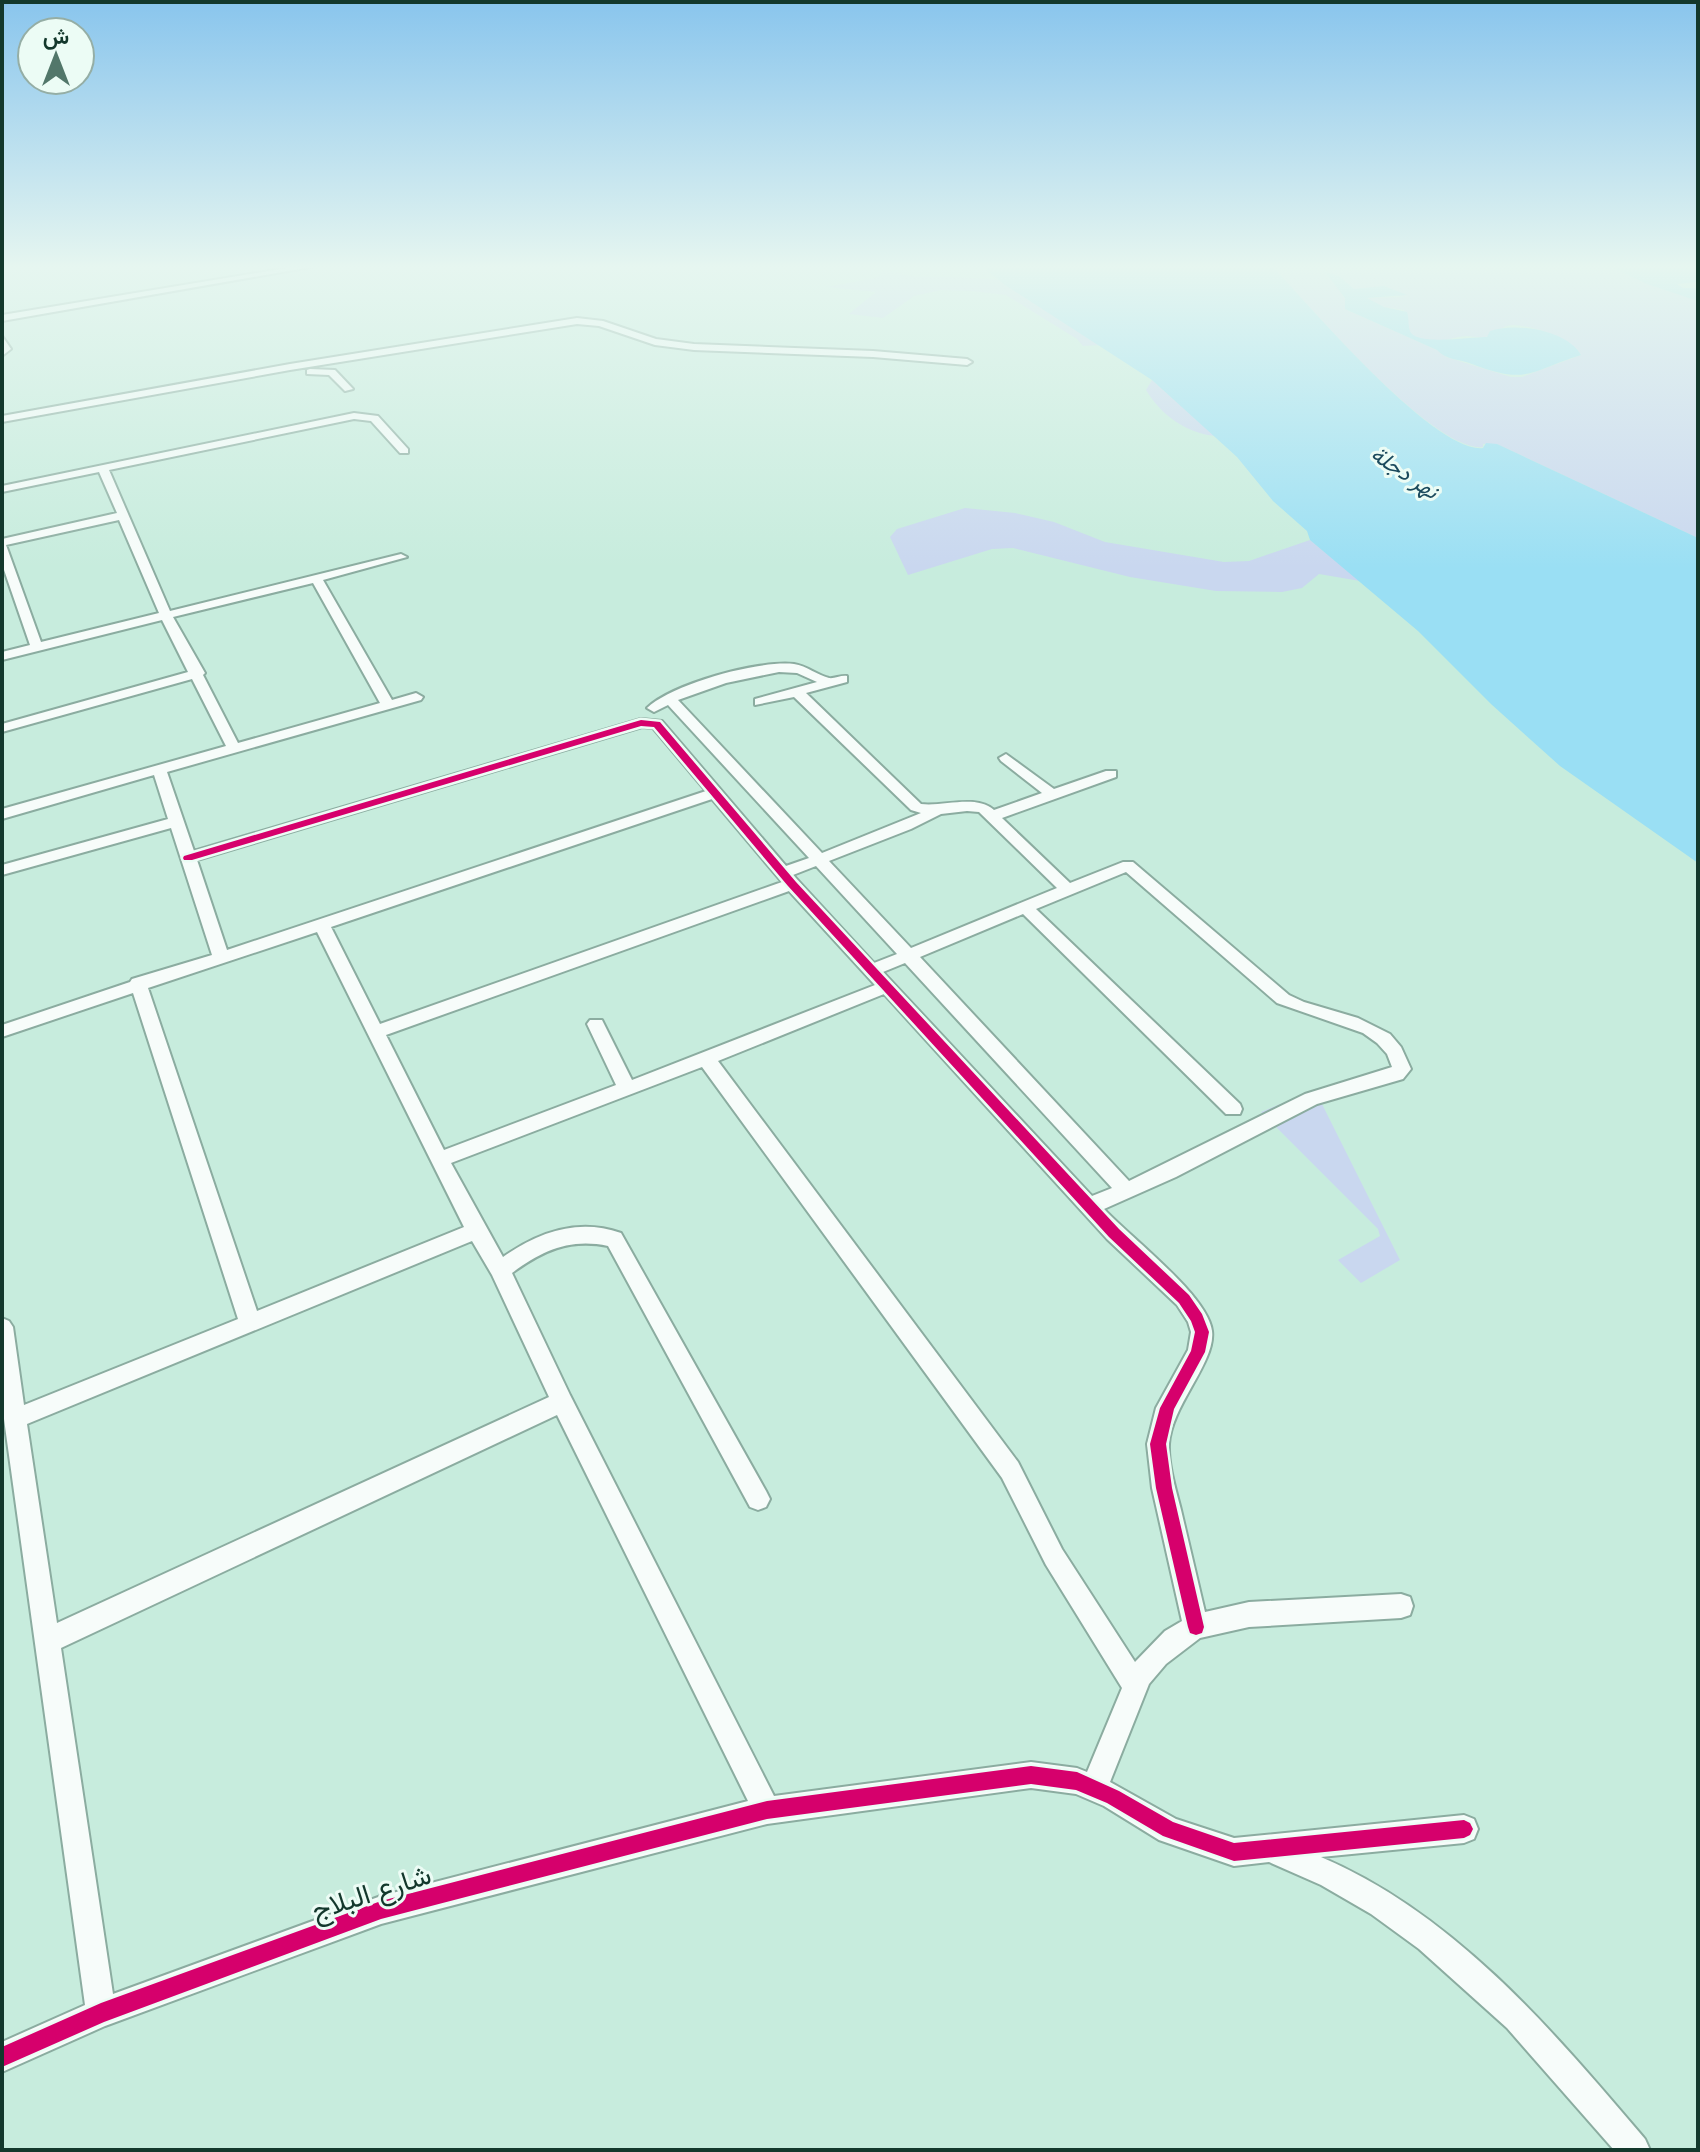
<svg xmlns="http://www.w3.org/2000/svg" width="1700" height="2152" font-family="'DM Sans',Vazirmatn,sans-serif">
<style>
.green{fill:#c9d7ef;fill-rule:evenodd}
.water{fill:#9adff4}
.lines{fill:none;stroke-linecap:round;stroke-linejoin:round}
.minor-casing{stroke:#8baca0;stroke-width:4}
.minor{fill:#f7fcfa;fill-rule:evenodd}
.cycleway-casing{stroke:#ecfcf5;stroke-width:5}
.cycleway{fill:#d6006c;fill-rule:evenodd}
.labels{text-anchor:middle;stroke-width:6;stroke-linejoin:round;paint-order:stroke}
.far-water-label{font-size:22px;font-style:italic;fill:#1b4a5d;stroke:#ecfcf5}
.near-street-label{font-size:28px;fill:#13382c;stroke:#ecfcf5}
</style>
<rect width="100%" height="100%" fill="#c7ecdd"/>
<path class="green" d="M 1273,267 L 1611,267 L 1698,301 L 1698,538 L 1497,444 L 1483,444 L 1483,447 C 1433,452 1310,306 1273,267 ZM 1329,275 L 1339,276 L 1354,289 L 1406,297 L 1366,298 L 1384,307 L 1404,310 C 1406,317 1407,328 1411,334 C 1423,349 1451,337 1466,336 C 1472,336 1479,338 1485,337 C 1496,335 1501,325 1513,325 C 1533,326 1571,337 1581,355 L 1522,377 L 1511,377 L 1446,357 L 1437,350 L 1345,309 L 1345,299 Z
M 884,269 L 910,276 L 999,279 L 1102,345 L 1083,346 L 1077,339 L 1006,295 L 972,291 L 941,290 L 914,296 L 883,318 L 849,314 L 876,292 L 827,287 L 875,278 L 882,275 L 879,272 Z
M 1152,380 L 1215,436 C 1186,433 1161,415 1146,390 Z
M 965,508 L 1015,513 L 1054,522 L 1105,542 L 1224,562 L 1249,561 L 1310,540 L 1360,581 L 1319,574 L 1302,588 L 1282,592 L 1216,591 L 1130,577 L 1013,548 L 992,549 L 908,575 L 890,537 L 897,529 Z
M 1315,1090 L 1400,1260 L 1361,1283 L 1338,1260 L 1380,1236 L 1378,1229 L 1261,1112 Z"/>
<path class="water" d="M 983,267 L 1273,267 C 1308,304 1435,454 1483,448 L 1486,443 L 1497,444 L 1698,538 L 1698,863 L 1560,766 L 1491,704 L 1418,631 L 1310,540 L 1307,531 L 1273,501 L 1237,457 L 1152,380 L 1005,285 Z
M 1611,267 L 1698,267 L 1697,282 L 1677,284 L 1683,288 L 1698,288 L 1698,301 L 1647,284 Z
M 1325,272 L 1339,276 L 1354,289 L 1384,286 L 1407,295 L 1367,298 L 1384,307 L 1407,312 C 1409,318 1408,326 1410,331 C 1415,346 1471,337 1487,337 L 1490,331 C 1515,322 1567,330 1581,355 C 1528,372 1527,385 1472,364 C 1459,359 1446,360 1437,350 L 1345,309 L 1345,298 Z"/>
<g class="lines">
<g class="minor-casing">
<path id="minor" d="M 293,267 L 311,267 L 2,321 L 2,315 Z
M 577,318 L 603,321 L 656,339 L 694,344 L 873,351 L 967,359 L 972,362 L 967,365 L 873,357 L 694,350 L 655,345 L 599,326 L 577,324 L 290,370 L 2,422 L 2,416 L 290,364 Z
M 2,336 L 11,349 L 2,356 Z
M 310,369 L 335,370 L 353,389 L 345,391 L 329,375 L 307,374 L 307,370 Z
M 354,413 L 378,416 L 408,449 L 408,453 L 400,453 L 371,421 L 354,419 L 109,470 L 170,611 L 401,554 L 407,557 L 323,580 L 392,700 L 416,693 L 423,697 L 421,700 L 167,772 L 194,851 L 641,719 L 662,721 L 786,866 L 809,858 L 668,705 L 654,712 L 647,708 C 672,684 758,660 794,664 C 807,666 817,675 829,678 C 834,679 841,675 847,676 L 847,682 L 806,693 L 921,804 C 943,807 976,794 994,810 L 1042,793 L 1001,761 L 999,758 L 1006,754 L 1054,789 L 1106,771 L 1116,771 L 1116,777 L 1002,818 L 1070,883 L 1123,862 L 1133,862 L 1289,995 L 1304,1002 L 1358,1018 L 1390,1034 L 1401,1047 L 1411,1069 L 1403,1079 L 1317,1104 L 1176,1177 L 1104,1209 C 1130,1237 1208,1296 1212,1331 C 1216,1362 1171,1406 1169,1444 C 1168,1465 1176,1490 1181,1510 C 1189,1544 1197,1578 1205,1612 L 1249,1602 L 1401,1594 L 1410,1597 L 1413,1606 L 1410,1615 L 1401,1618 L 1249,1627 L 1200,1638 L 1166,1664 L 1149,1684 L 1110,1782 L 1176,1819 L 1234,1838 L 1464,1815 L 1474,1819 L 1478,1829 L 1474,1839 L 1464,1843 L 1321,1857 C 1455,1914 1553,2031 1645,2139 L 1650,2150 L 1614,2150 L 1507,2028 L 1419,1949 L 1371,1914 L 1321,1885 L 1269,1862 L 1234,1866 L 1159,1840 L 1104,1806 L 1076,1794 L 1031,1788 L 767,1824 L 381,1924 L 105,2026 L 2,2072 L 2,2042 L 85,2005 L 4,1419 L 2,1318 L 9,1321 L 13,1327 L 24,1405 L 238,1319 L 133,993 L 2,1037 L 2,1025 L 130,982 L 132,979 L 212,955 L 171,828 L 2,875 L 2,865 L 168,819 L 154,775 L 2,819 L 2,809 L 226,746 L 192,679 L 2,732 L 2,724 L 188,672 L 162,620 L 2,660 L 2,652 L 30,645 L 2,564 L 2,539 L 117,513 L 99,472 L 2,492 L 2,486 ZM 119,520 L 159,613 L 41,642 L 6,545 ZM 313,583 L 380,703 L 238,743 L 203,675 L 205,673 L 173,617 ZM 779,672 L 797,673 L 817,682 L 755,699 L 755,705 L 794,697 L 911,810 L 921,813 L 822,853 L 678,700 L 726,683 ZM 642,727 L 653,728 L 706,791 L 227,950 L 197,860 ZM 712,799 L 782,882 L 380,1024 L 331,927 ZM 967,811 L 979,812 L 1057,888 L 911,948 L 829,861 L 911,829 L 941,814 ZM 816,866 L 897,954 L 874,963 L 793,875 ZM 1126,872 L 1277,1003 L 1363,1033 L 1377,1043 L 1387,1054 L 1392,1067 L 1305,1094 L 1129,1181 L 920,957 L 1023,914 L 1226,1114 L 1240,1114 L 1242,1109 L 1240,1104 L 1036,909 ZM 789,891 L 875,985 L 632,1080 L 602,1020 L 590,1020 L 587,1024 L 616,1085 L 444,1150 L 386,1035 ZM 317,932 L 464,1227 L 257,1311 L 148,988 ZM 905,963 L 1112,1188 L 1092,1196 L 883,972 ZM 884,994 L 1107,1239 L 1177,1305 L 1188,1322 L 1191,1332 L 1188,1350 L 1156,1408 L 1147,1444 L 1152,1488 L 1182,1621 L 1165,1631 L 1135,1662 L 1062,1549 L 1018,1462 L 718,1061 ZM 702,1067 L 1002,1478 L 1046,1565 L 1122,1688 L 1087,1772 L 1077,1768 L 1031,1762 L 774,1796 L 570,1395 L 512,1273 C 542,1251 569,1238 608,1246 L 750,1507 L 758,1510 L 766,1507 L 770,1499 L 766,1491 L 621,1233 C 578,1218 539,1232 503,1257 L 451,1163 ZM 472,1241 L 492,1275 L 549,1397 L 57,1623 L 27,1424 ZM 557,1415 L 748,1801 L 381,1896 L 113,1994 L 61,1648 Z"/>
</g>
<use href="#minor" class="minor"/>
<g class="cycleway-casing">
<path id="cycleway" d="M 641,720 L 660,722 L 796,882 L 1119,1229 L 1189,1295 L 1202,1314 L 1209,1332 L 1205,1352 L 1174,1409 L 1166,1444 L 1172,1488 L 1204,1627 L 1202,1633 L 1196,1635 L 1190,1633 L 1188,1627 L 1156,1488 L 1150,1444 L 1160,1408 L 1191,1351 L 1195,1332 L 1191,1321 L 1179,1303 L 1109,1237 L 788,886 L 654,727 L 641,726 L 192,860 L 184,860 L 183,858 L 184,856 Z
M 1031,1766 L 1077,1772 L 1119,1791 L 1173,1822 L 1234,1843 L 1464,1820 L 1470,1823 L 1473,1829 L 1470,1835 L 1464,1838 L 1234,1861 L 1163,1836 L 1107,1803 L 1076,1790 L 1031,1784 L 767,1819 L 381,1919 L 104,2022 L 2,2067 L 2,2047 L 101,2003 L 381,1901 L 767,1801 Z"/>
</g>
<use href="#cycleway" class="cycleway"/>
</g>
<linearGradient id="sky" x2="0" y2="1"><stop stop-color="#89c5ed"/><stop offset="0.47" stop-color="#e6f6f0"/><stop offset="1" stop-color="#e6f6f0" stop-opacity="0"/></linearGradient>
<rect width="1700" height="568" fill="url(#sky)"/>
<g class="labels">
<g class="far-water-label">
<text transform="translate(1405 472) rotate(34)" y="8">نهر دجلة</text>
</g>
<g class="near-street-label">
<text transform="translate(371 1892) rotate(-18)" y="10">شارع البلاج</text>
</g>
</g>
<rect width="1700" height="2152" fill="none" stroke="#13382c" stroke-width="8"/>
<g transform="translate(56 56)"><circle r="38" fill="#ecfcf5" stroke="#95aea5" stroke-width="2"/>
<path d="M0-6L14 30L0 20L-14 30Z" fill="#52776a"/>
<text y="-12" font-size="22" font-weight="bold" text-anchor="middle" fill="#13382c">ش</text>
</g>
</svg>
